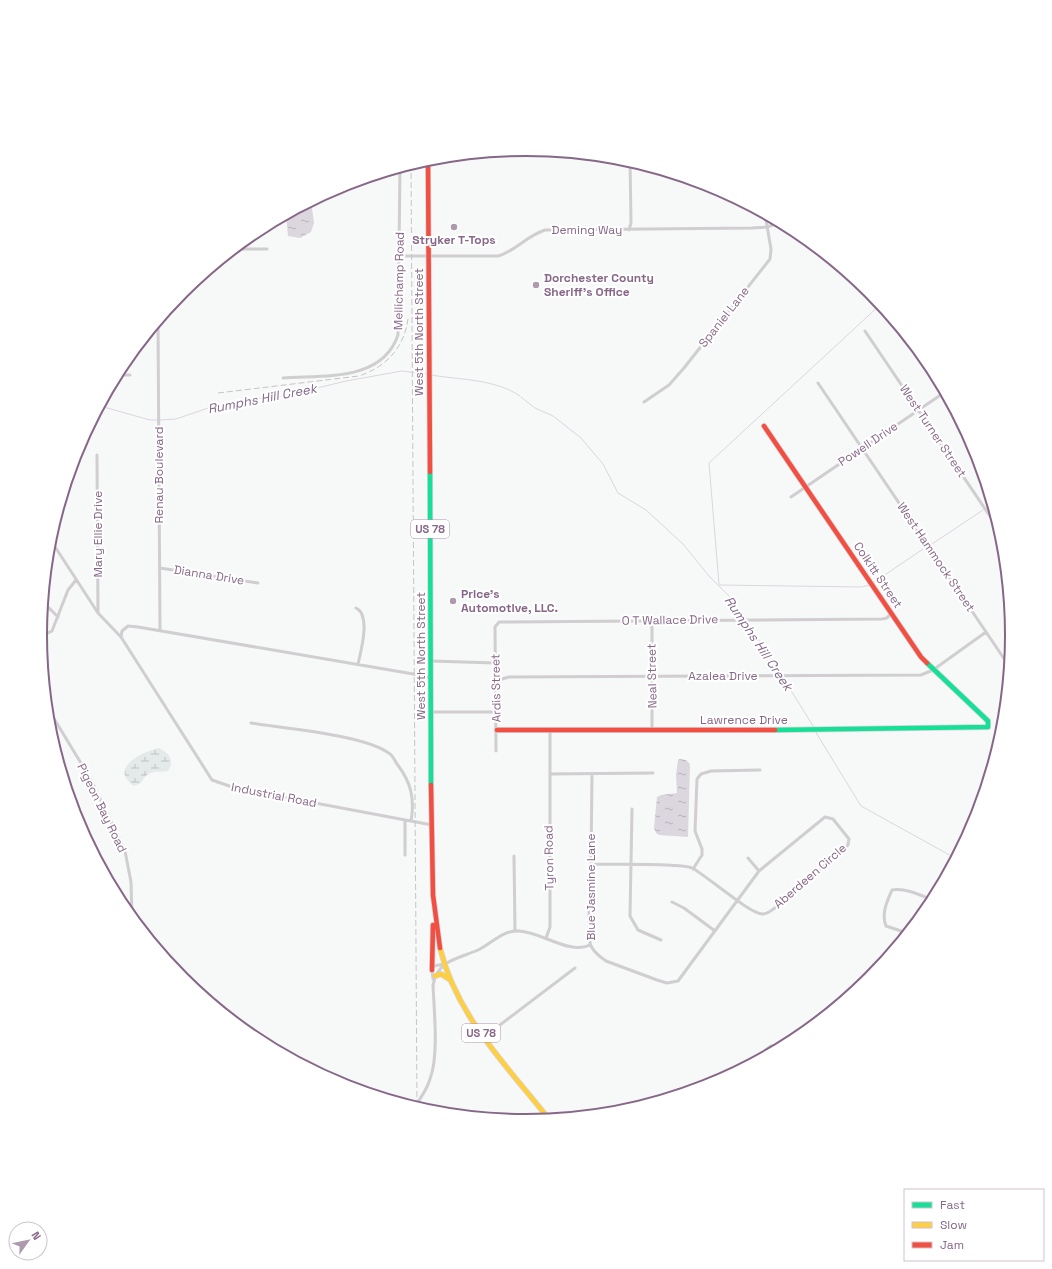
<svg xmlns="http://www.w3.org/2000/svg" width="1052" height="1269" font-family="'Space Grotesk',sans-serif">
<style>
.wetland{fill:url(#wetland-marsh)}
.water{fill:url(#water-ripples)}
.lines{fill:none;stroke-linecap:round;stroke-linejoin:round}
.stream{stroke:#dcd6df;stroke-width:1}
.fast-casing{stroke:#d6d4d6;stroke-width:6}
.slow-casing{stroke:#d6d4d6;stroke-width:6}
.jam-casing{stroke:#d6d4d6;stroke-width:6}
.street{stroke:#d0ced0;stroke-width:3}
.fast{stroke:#16e098;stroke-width:4.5}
.slow{stroke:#ffcf43;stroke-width:4.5}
.jam{stroke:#f24e42;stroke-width:4.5}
.rail{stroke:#c7c4c8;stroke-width:1;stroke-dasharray:6 3;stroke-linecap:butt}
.poi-dot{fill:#ae9aaf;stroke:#fff;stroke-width:1.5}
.labels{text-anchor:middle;stroke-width:4;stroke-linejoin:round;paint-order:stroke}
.shield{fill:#fff;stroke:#ab95ac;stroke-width:1}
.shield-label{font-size:11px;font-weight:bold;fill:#876788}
.street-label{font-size:12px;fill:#876788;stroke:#fff}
.poi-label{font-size:12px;font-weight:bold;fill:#876788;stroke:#fff;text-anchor:start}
.water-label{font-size:13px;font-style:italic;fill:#83698b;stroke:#fff}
.rim{fill:none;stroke:#876788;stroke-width:2}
</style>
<defs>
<pattern id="wetland-marsh" width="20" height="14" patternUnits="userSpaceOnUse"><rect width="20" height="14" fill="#e4e9ea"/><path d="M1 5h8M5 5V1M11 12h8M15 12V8" fill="none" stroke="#bec1c3"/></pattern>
<pattern id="water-ripples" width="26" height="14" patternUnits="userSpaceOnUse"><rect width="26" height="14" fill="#dcd6df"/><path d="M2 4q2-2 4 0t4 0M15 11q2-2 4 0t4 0" fill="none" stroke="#b8b1bb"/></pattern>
</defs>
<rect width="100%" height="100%" fill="#f7f8f8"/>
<path class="wetland" d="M 159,748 C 169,753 175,761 168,771 C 153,773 149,769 141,783 L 134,786 C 108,768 142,752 159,748 Z"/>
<path class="water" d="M 311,201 L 314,223 L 311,232 L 300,238 L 288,236 L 286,214 Z
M 680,759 L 686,760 L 690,764 L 688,837 L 659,835 L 656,833 L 654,828 L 657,797 L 661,795 L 677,793 L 676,775 L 678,760 Z"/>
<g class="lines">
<path class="stream" d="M 431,375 C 461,380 495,379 520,396
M 521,397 L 535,408 L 553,416 L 581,438 L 603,464 L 618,493 L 646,510 L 683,544 L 709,576 L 729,596 L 744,618
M 100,406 L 150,420 L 157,420
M 160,420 L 176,419 L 211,407 L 255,399 L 284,396 L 346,381 L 402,371 L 426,374
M 986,508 L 992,504
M 929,546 L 983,510
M 873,583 L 926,547
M 719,584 L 709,463 L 881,304
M 719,585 L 861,587 L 870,585
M 746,621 L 779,671 L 813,726
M 815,731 L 861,806 L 955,858"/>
<g class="fast-casing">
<path id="fast" d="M 430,472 L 431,785
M 775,730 L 988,727 L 988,721 L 927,663"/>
</g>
<g class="slow-casing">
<path id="slow" d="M 440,948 C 456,1015 506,1065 548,1118
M 435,976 L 441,974 L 449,979"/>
</g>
<g class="jam-casing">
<path id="jam" d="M 428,159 L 430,472
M 764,426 L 921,657 L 927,663
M 497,730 L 775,730
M 431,785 L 433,895 L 440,948
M 432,970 L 433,925"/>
</g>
<path class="street" d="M 629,230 L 631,223 L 630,160
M 234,249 L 267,249
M 399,256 L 498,256 C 516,251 526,236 545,230 L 752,228 L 767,227 L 781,222
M 158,320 L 160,630
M 865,331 L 1000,531
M 117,375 L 130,375
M 283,378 C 324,375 382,382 398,335 L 400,167
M 818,383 L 1009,666
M 644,402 L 669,385 L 684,368 L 770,259 L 771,249 L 765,214
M 97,455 L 98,613
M 791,497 L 945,392
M 50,539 L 98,613 L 121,637
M 160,568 L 258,583
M 43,602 L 58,617
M 356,608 C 371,615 361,651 358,664
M 650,621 L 652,628 L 652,730
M 40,634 L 48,633 L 52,631 L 68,590 L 76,580
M 431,661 L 495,663
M 431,679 L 425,676 L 138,627 L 128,626 L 122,631 L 121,637 L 212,780 L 235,788 L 432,825
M 495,681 L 509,677 L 921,675 L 933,670 L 986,632
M 47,707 L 90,778 L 125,851 L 131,882 L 132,917
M 431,712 L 496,712
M 251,723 C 283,728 367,735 390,754 C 393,756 395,761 397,764 C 411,782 415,799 411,821
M 496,751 L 495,627 L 499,622 L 882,619 L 887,618 L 891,613
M 550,774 L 653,773
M 632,809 L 630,916 L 638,930 L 661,940
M 405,821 L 405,855
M 514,856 L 515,931
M 748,858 L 759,871
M 591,864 C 606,865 683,863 692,868 C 706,875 751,915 763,914 C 768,914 772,910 776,907 L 848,845 L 849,839 L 833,819 L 825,817 L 759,871 L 678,981 L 667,983 L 657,980 L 606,961 C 600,957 594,952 591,946 C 587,938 590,883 591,873 L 591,864 L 592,774
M 693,869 L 702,855 L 702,849 L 695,831 L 697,779 L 701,774 L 711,771 L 760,770
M 672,902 L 684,908 L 715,931
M 907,933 L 886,926 C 881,914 887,901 892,890 C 905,888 918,894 930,899 L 930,905
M 546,938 L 550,927 L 550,730
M 433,979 L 432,970 L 434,966 L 444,964
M 433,986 C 434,977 437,971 444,965 C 453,958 467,955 478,950 C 492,943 503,930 519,931 C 542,932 569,955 590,945
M 484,1037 L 575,968
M 766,1055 L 767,1049 L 771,1046 L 781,1047
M 415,1106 C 421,1098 427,1089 430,1079 C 439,1056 434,1010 433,985"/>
<use href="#fast" class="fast"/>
<use href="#slow" class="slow"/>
<use href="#jam" class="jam"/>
<path class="rail" d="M 411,164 L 417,1107
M 218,393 L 359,376 C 386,367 404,348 408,319"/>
</g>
<g class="poi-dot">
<circle cx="454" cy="227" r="4"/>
<circle cx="536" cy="285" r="4"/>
<circle cx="453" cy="601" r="4"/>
</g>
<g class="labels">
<g class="shield">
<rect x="411" y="520" width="38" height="18" rx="3"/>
<rect x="462" y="1024" width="38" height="18" rx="3"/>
</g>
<g class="shield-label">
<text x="430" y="533">US 78</text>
<text x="481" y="1037">US 78</text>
</g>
<g class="street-label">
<text x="587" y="234">Deming Way</text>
<text transform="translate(399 281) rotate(-89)" y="4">Mellichamp Road</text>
<text transform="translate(724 317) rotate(-52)" y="4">Spaniel Lane</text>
<text transform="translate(419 332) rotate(-90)" y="4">West 5th North Street</text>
<text transform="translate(933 431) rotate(56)" y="4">West Turner Street</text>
<text transform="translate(868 444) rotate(-34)" y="4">Powell Drive</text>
<text transform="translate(159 475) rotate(-90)" y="4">Renau Boulevard</text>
<text transform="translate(98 534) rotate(-90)" y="4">Mary Ellie Drive</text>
<text transform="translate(936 557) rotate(56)" y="4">West Hammock Street</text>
<text transform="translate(209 575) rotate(9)" y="4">Dianna Drive</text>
<text transform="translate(878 575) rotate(56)" y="4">Colkitt Street</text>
<text transform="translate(670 620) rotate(-1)" y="4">O T Wallace Drive</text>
<text transform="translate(421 656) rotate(-90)" y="4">West 5th North Street</text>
<text transform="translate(652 676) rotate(-91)" y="4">Neal Street</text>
<text x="723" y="680">Azalea Drive</text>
<text transform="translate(496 688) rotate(-91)" y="4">Ardis Street</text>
<text x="744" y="724">Lawrence Drive</text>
<text transform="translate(274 795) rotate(11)" y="4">Industrial Road</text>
<text transform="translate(102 808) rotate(64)" y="4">Pigeon Bay Road</text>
<text transform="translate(549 858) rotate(-91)" y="4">Tyron Road</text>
<text transform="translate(810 876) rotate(-41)" y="4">Aberdeen Circle</text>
<text transform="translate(591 887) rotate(-90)" y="4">Blue Jasmine Lane</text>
</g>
<g class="poi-label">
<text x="454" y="244" text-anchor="middle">Stryker T-Tops</text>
<text x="544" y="282">Dorchester County<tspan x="544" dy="14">Sheriff's Office</tspan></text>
<text x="461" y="598">Price's<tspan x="461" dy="14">Automotive, LLC.</tspan></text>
</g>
<g class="water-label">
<text transform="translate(262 398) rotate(-11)" y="5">Rumphs Hill Creek</text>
<text transform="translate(759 643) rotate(56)" y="5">Rumphs Hill Creek</text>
</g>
</g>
<path d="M0 0H1052V1269H0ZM47 635a479 479 0 1 1 958 0a479 479 0 1 1-958 0Z" fill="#fff" fill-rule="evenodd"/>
<path class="rim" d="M47 635a479 479 0 1 1 958 0a479 479 0 1 1-958 0Z"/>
<rect x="904" y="1189" width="140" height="72" fill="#ffffff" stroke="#cfc2cf"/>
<rect x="912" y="1202" width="20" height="6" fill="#16e098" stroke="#cfc2cf"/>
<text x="940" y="1209" font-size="12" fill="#876788">Fast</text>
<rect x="912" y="1222" width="20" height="6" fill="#ffcf43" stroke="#cfc2cf"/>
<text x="940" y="1229" font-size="12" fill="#876788">Slow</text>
<rect x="912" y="1242" width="20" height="6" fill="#f24e42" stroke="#cfc2cf"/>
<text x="940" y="1249" font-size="12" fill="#876788">Jam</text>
<g transform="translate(28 1241) rotate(57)"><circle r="19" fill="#ffffff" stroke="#cfc2cf"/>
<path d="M0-3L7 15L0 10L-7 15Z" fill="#ae9aaf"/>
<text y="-6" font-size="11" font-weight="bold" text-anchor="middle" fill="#876788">N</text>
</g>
</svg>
